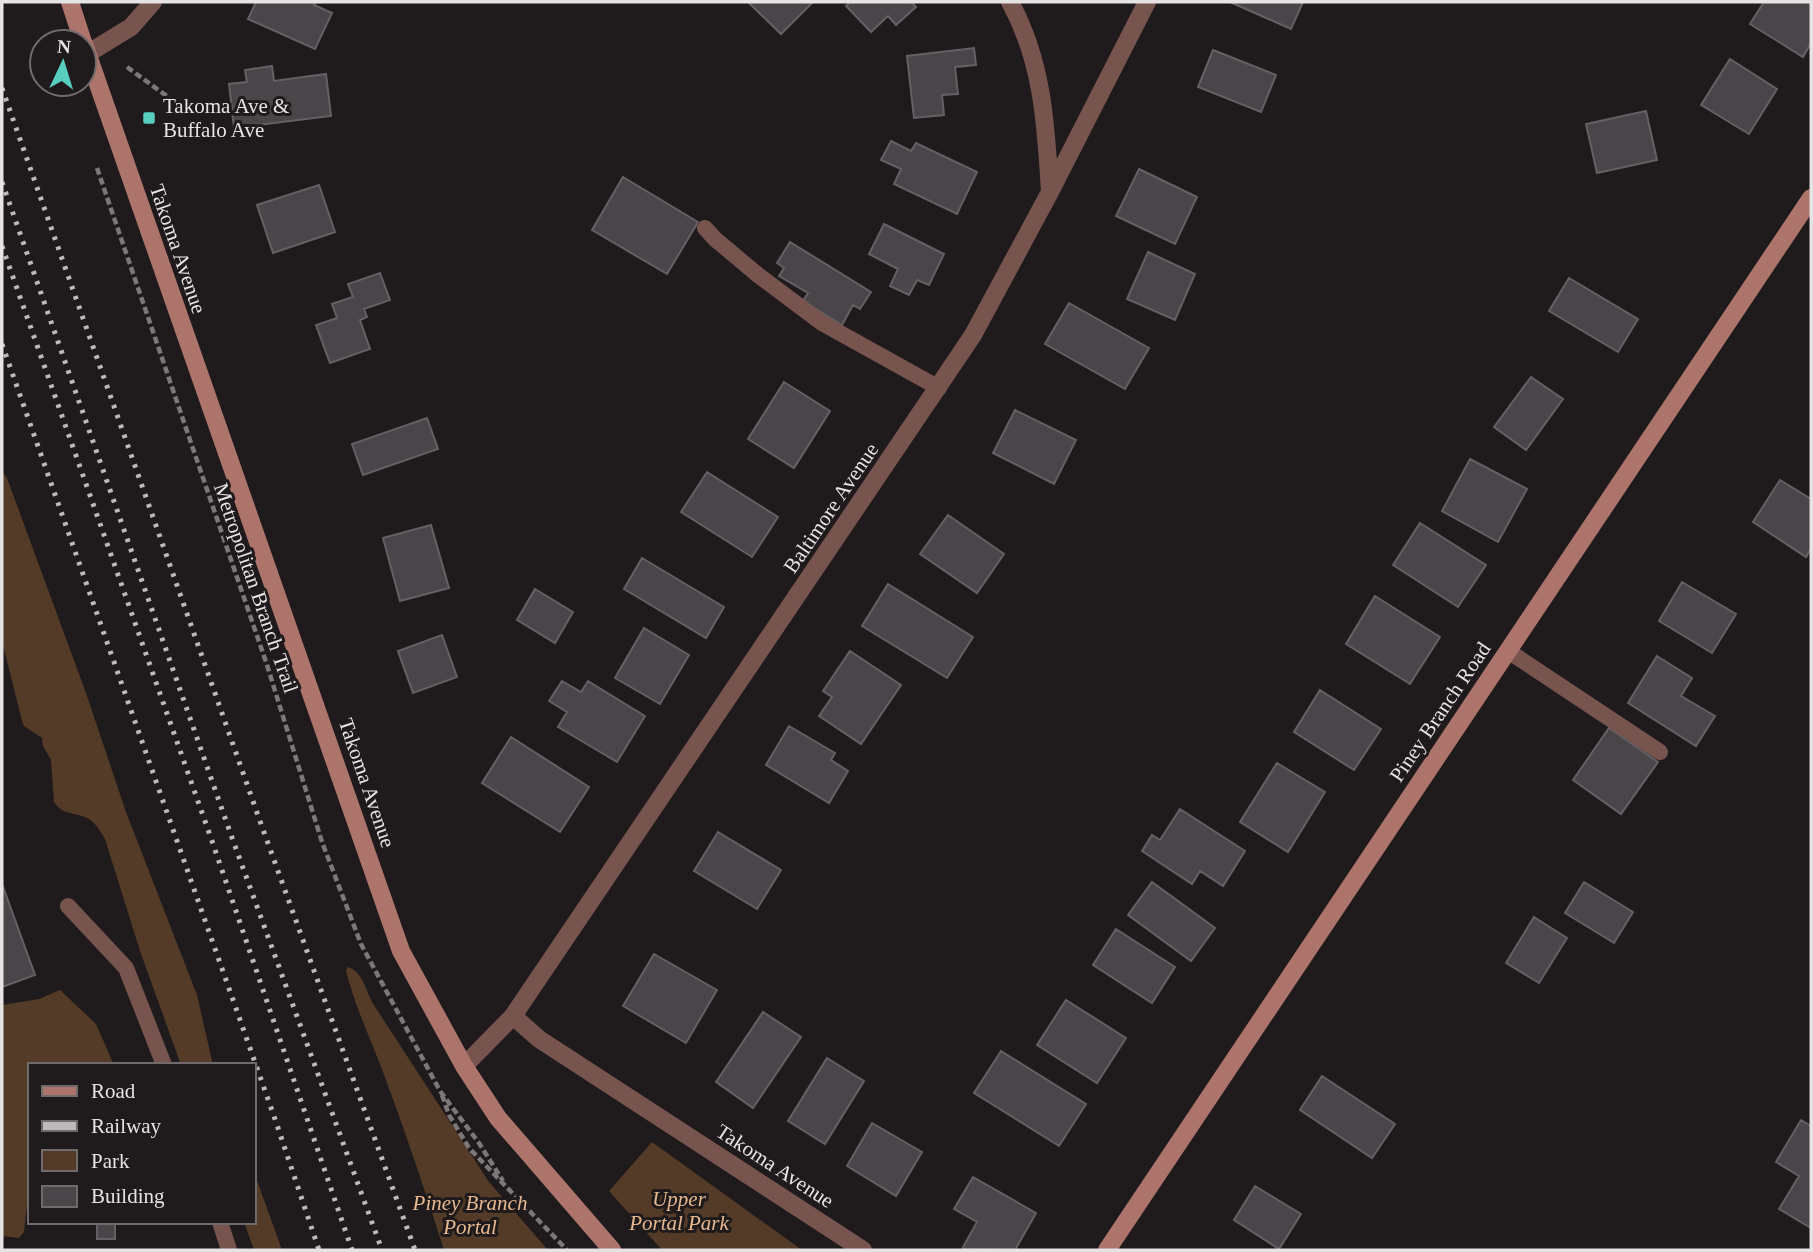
<svg xmlns="http://www.w3.org/2000/svg" width="1813" height="1252" font-family="Georgia,serif">
<style>
.green{fill:#533b27}
.building{fill:#49464a;stroke:#646065;stroke-width:2}
.lines{fill:none;stroke-linecap:round;stroke-linejoin:round}
.path{stroke:#7c7879;stroke-width:4.5;stroke-dasharray:7 3.5;stroke-linecap:butt}
.lane{stroke:#78544f;stroke-width:16}
.street{stroke:#78544f;stroke-width:18}
.secondary{stroke:#ad746c;stroke-width:18}
.rail{stroke:#bdbabb;stroke-width:5;stroke-dasharray:3.5 7;stroke-linecap:butt}
.poi-dot{fill:#58cec0;stroke:#1f1a1c;stroke-width:2.5}
.labels{text-anchor:middle;stroke-width:6;stroke-linejoin:round;paint-order:stroke}
.poi-label{font-size:21px;fill:#e6e3e4;stroke:#1f1a1c;text-anchor:start}
.street-label{font-size:21px;fill:#e6e3e4;stroke:#1f1a1c}
.park-label{font-size:21px;font-style:italic;fill:#e8b88f;stroke:#1f1a1c}
</style>
<rect width="100%" height="100%" fill="#1f1a1c"/>
<path class="green" d="M 2,472 L 7,478 L 86,693 L 126,812 L 197,995 L 213,1065 L 181,1065 L 140,951 L 105,839 C 100,831 95,821 85,817 C 72,812 63,815 54,802 L 51,760 L 43,746 L 42,738 L 24,726 L 22,721 L 2,641 Z
M 348,967 C 362,971 366,990 372,1002 L 489,1182 L 548,1250 L 444,1250 C 425,1190 405,1131 383,1072 C 370,1038 355,1006 346,971 Z
M 60,990 L 96,1024 L 114,1065 L 30,1065 L 30,1178 L 24,1232 L 19,1238 L 2,1236 L 2,1005 L 39,999 Z
M 652,1142 L 802,1250 L 662,1250 L 609,1191 Z
M 254,1172 L 282,1250 L 254,1250 L 244,1222 L 254,1222 Z"/>
<path class="building" d="M 256,2 L 316,2 L 314,5 L 332,13 L 315,49 L 248,19 Z
M 748,2 L 813,2 L 781,34 Z
M 850,2 L 911,2 L 916,7 L 896,25 L 888,16 L 871,32 L 846,6 Z
M 1230,2 L 1303,2 L 1291,29 Z
M 1764,2 L 1811,2 L 1811,43 L 1803,57 L 1750,24 Z
M 974,48 L 976,65 L 955,67 L 958,94 L 942,95 L 944,115 L 914,118 L 907,56 Z
M 1213,50 L 1276,75 L 1261,112 L 1198,87 Z
M 1730,59 L 1777,89 L 1749,134 L 1701,105 Z
M 272,66 L 274,81 L 326,74 L 331,116 L 234,128 L 229,84 L 247,82 L 245,70 Z
M 1646,111 L 1657,160 L 1597,173 L 1586,124 Z
M 891,141 L 911,151 L 916,143 L 977,172 L 957,214 L 894,184 L 901,169 L 881,160 Z
M 1139,169 L 1197,197 L 1175,244 L 1116,216 Z
M 623,177 L 698,222 L 667,274 L 592,230 Z
M 319,185 L 335,232 L 273,253 L 257,205 Z
M 884,224 L 944,254 L 929,285 L 917,280 L 909,295 L 890,286 L 898,269 L 869,254 Z
M 790,242 L 871,292 L 860,309 L 853,305 L 842,325 L 803,301 L 808,293 L 779,276 L 784,268 L 777,263 Z
M 1148,252 L 1195,274 L 1175,320 L 1127,299 Z
M 380,273 L 390,300 L 364,309 L 367,317 L 360,320 L 370,349 L 330,363 L 316,325 L 337,318 L 332,304 L 353,297 L 348,284 Z
M 1569,278 L 1638,319 L 1618,352 L 1549,311 Z
M 1069,303 L 1149,348 L 1125,389 L 1045,344 Z
M 1531,377 L 1563,399 L 1526,450 L 1494,427 Z
M 784,382 L 830,411 L 794,468 L 748,439 Z
M 1015,410 L 1076,440 L 1054,484 L 993,453 Z
M 427,418 L 438,449 L 363,475 L 352,444 Z
M 1470,459 L 1527,489 L 1498,542 L 1442,511 Z
M 707,472 L 778,517 L 752,557 L 681,512 Z
M 1780,480 L 1811,499 L 1811,549 L 1806,557 L 1753,522 Z
M 948,515 L 1004,554 L 977,593 L 920,554 Z
M 1420,523 L 1486,565 L 1458,607 L 1393,565 Z
M 431,525 L 449,588 L 400,601 L 383,538 Z
M 642,558 L 724,607 L 706,638 L 624,589 Z
M 1682,582 L 1736,614 L 1712,653 L 1659,621 Z
M 888,584 L 973,637 L 947,678 L 862,626 Z
M 535,589 L 573,612 L 555,643 L 517,620 Z
M 1375,596 L 1440,637 L 1410,684 L 1346,644 Z
M 644,628 L 689,655 L 660,704 L 615,678 Z
M 442,635 L 457,677 L 413,693 L 398,651 Z
M 850,651 L 901,685 L 861,744 L 819,716 L 832,697 L 823,691 Z
M 1657,656 L 1692,678 L 1681,696 L 1715,716 L 1696,746 L 1628,703 Z
M 562,681 L 581,692 L 588,681 L 645,716 L 617,762 L 558,727 L 567,712 L 549,701 Z
M 1320,690 L 1381,729 L 1354,770 L 1294,732 Z
M 789,726 L 835,753 L 831,760 L 848,771 L 829,803 L 766,765 Z
M 1609,728 L 1658,762 L 1621,814 L 1573,780 Z
M 511,737 L 589,787 L 560,832 L 482,783 Z
M 1277,763 L 1325,792 L 1288,852 L 1240,822 Z
M 1180,809 L 1245,851 L 1223,886 L 1200,871 L 1192,884 L 1142,851 L 1152,835 L 1160,840 Z
M 718,832 L 781,870 L 757,909 L 694,871 Z
M 1152,882 L 1215,928 L 1191,961 L 1128,915 Z
M 1584,882 L 1633,912 L 1614,943 L 1565,913 Z
M 2,884 L 35,975 L 2,987 Z
M 1534,917 L 1567,938 L 1539,983 L 1506,963 Z
M 1116,929 L 1175,967 L 1152,1003 L 1093,965 Z
M 654,954 L 717,990 L 686,1043 L 623,1006 Z
M 1066,1000 L 1126,1038 L 1097,1083 L 1037,1045 Z
M 763,1012 L 801,1037 L 753,1108 L 716,1082 Z
M 1001,1051 L 1086,1104 L 1059,1146 L 974,1093 Z
M 827,1058 L 864,1081 L 825,1144 L 788,1121 Z
M 1322,1076 L 1395,1124 L 1372,1158 L 1300,1110 Z
M 1801,1120 L 1811,1126 L 1811,1228 L 1779,1209 L 1799,1176 L 1776,1162 Z
M 872,1123 L 922,1152 L 896,1196 L 847,1166 Z
M 973,1177 L 1036,1213 L 1015,1250 L 962,1249 L 977,1222 L 954,1209 Z
M 1255,1186 L 1301,1214 L 1279,1249 L 1234,1220 Z
M 97,1222 L 115,1222 L 115,1239 L 97,1239 Z"/>
<g class="lines">
<path class="path" d="M 127,67 L 168,97
M 97,168 L 267,665 L 322,842 L 361,944 L 440,1091 L 479,1143 L 503,1181
M 442,1095 L 449,1115 L 469,1148 L 567,1250"/>
<path class="lane" d="M 705,228 L 715,239 L 758,275 L 822,323 L 939,388
M 1508,651 L 1660,752
M 68,906 L 126,968 L 164,1065
M 220,1222 L 229,1250"/>
<path class="street" d="M 1010,2 C 1043,62 1046,126 1050,192
M 87,54 L 131,27 L 153,2
M 513,1016 L 973,335 L 1050,192 L 1147,2
M 464,1066 L 513,1016 L 539,1039 L 863,1250"/>
<path class="secondary" d="M 70,2 L 83,42
M 84,44 L 401,951 L 464,1066 L 498,1118 L 612,1250
M 1107,1250 L 1811,198"/>
<path class="rail" d="M 2,88 L 261,824 L 415,1250
M 2,182 L 231,835 L 382,1250
M 2,246 L 212,841 L 352,1250
M 2,344 L 276,1122 L 319,1250"/>
</g>
<rect class="poi-dot" x="142" y="111" width="14" height="14" rx="3.5"/>
<g class="labels">
<g class="poi-label">
<text x="163" y="113">Takoma Ave &amp;<tspan x="163" dy="24">Buffalo Ave</tspan></text>
</g>
<g class="street-label">
<text transform="translate(178 249) rotate(71)" y="7">Takoma Avenue</text>
<text transform="translate(831 508) rotate(-56)" y="7">Baltimore Avenue</text>
<text transform="translate(256 588) rotate(71)" y="7">Metropolitan Branch Trail</text>
<text transform="translate(1440 712) rotate(-56)" y="7">Piney Branch Road</text>
<text transform="translate(367 783) rotate(71)" y="7">Takoma Avenue</text>
<text transform="translate(775 1166) rotate(33)" y="7">Takoma Avenue</text>
</g>
<g class="park-label">
<text x="679" y="1206">Upper<tspan x="679" dy="24">Portal Park</tspan></text>
<text x="470" y="1210">Piney Branch<tspan x="470" dy="24">Portal</tspan></text>
</g>
</g>
<rect width="1813" height="1252" fill="none" stroke="#e6e3e4" stroke-width="7"/>
<rect x="28" y="1063" width="228" height="161" fill="#1f1a1c" stroke="#6f6a6c" stroke-width="2"/>
<rect x="42" y="1086" width="35" height="10" fill="#ad746c" stroke="#6f6a6c" stroke-width="2"/>
<text x="91" y="1098" font-size="21" fill="#e6e3e4">Road</text>
<rect x="42" y="1121" width="35" height="10" fill="#bdbabb" stroke="#6f6a6c" stroke-width="2"/>
<text x="91" y="1133" font-size="21" fill="#e6e3e4">Railway</text>
<rect x="42" y="1150" width="35" height="21" fill="#533b27" stroke="#6f6a6c" stroke-width="2"/>
<text x="91" y="1168" font-size="21" fill="#e6e3e4">Park</text>
<rect x="42" y="1186" width="35" height="21" fill="#49464a" stroke="#6f6a6c" stroke-width="2"/>
<text x="91" y="1203" font-size="21" fill="#e6e3e4">Building</text>
<g transform="translate(63 63) rotate(4)"><circle r="33" fill="#1f1a1c" stroke="#6f6a6c" stroke-width="2"/>
<path d="M0-5L12 26L0 18L-12 26Z" fill="#58cec0"/>
<text y="-10" font-size="19" font-weight="bold" text-anchor="middle" fill="#e6e3e4">N</text>
</g>
</svg>
